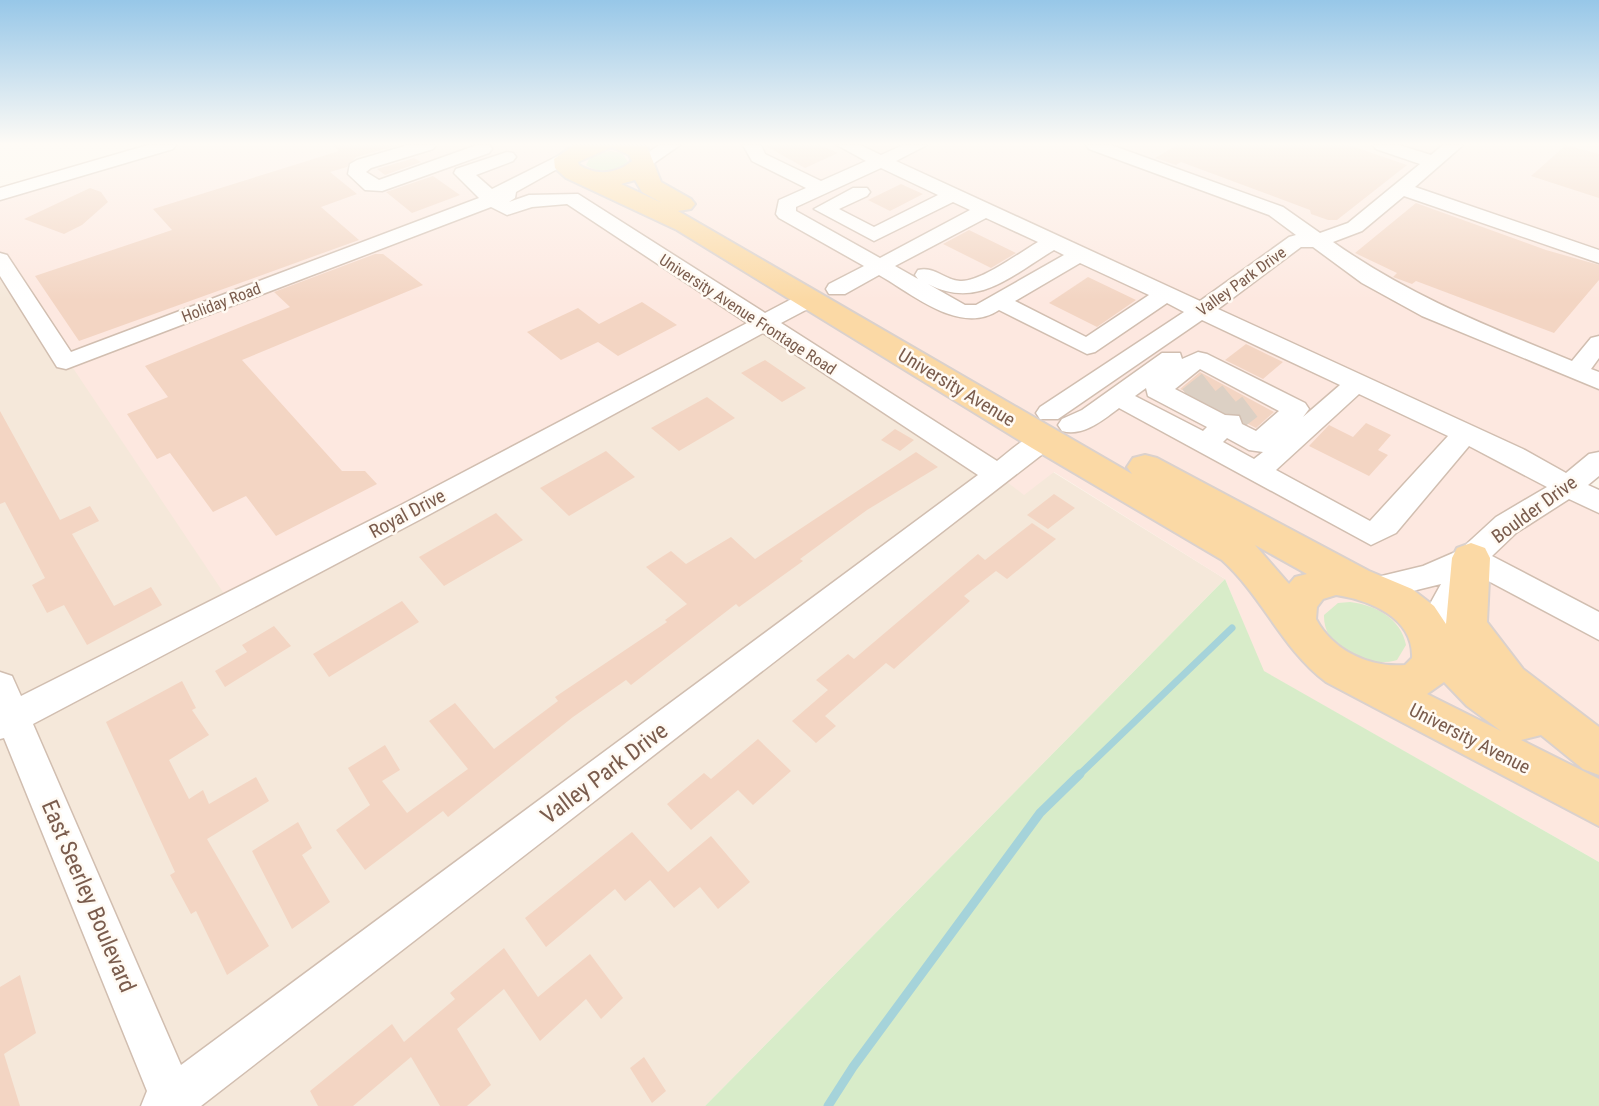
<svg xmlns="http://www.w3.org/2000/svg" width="1599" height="1106" font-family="'Roboto Condensed',sans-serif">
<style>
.residential{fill:#f5e8da}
.commercial{fill:#fde8e0}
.green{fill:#d8ecc9}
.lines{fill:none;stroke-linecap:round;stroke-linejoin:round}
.stream-far1{stroke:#a5d3da;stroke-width:7}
.stream{stroke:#a5d3da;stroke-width:9}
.building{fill:#f3d5c3}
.minor-tunnel{stroke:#dcd0c4;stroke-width:25;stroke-dasharray:25 13;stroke-linecap:butt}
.minor-casing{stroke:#d1beb0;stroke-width:3}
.major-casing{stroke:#dad1cd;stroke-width:4}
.minor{fill:#fff;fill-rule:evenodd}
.major{fill:#fbd9a5;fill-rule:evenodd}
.labels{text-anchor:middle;stroke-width:5;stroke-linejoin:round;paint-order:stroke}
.far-street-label{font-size:16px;fill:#7a5c4d;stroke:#fffaf3}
.street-label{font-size:19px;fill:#7a5c4d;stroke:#fffaf3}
.near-street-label{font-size:23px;fill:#7a5c4d;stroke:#fffaf3}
</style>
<rect width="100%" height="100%" fill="#fdf6ec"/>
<path class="residential" d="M 0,257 L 762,324 L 1053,472 L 1225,579 L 705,1106 L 0,1106 Z"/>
<path class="commercial" d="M 182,145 L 1599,145 L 1599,461 L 1566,487 L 1599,503 L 1599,862 L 1263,671 L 1225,579 L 1054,472 L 1024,495 L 998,475 L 762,324 L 231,604 L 0,259 L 0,200 Z"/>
<path class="green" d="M 610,151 L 622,153 L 628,162 C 617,173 599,174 586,165 L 591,156 Z
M 1225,579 L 1264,671 L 1599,862 L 1599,1106 L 705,1106 Z
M 1350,602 C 1375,605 1401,618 1406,645 L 1397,660 C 1367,669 1323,650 1324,615 L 1338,603 Z"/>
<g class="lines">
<path class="stream-far1" d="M 1078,776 L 1232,628"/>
<path class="stream" d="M 828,1106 L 853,1067 L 1040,813 L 1080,774"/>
</g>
<path class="building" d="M 332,145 L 399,145 L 356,157 L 347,167 L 330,172 L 357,194 L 321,207 L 359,240 L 79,341 L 35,276 L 172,230 L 153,209 L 339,151 Z
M 764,145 L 820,145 L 838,153 L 805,168 Z
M 1177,145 L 1349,145 L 1407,165 L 1337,220 L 1328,220 L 1311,214 L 1310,210 L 1181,162 L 1176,165 L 1155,158 Z
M 1566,145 L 1599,154 L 1599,198 L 1531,176 Z
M 414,158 L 421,162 L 385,175 L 377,169 Z
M 433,176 L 460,195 L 412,213 L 386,192 Z
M 901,184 L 923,194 L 890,211 L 868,200 Z
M 90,188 L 101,192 L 108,202 L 82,225 L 64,234 L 24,219 Z
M 1416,203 L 1546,250 L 1599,265 L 1599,280 L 1554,333 L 1416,281 L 1412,284 L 1393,277 L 1397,273 L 1355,253 Z
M 969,230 L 1016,253 L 991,268 L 943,244 Z
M 375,254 L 383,254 L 423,285 L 242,360 L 342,471 L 365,471 L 377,484 L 276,536 L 246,496 L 213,512 L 170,453 L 157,459 L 127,414 L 168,397 L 145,366 L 290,307 L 274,292 Z
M 1088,277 L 1136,300 L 1097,327 L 1049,303 Z
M 642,302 L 677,325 L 618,356 L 598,342 L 561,360 L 527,332 L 578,308 L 599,324 Z
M 1246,344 L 1283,362 L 1263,379 L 1225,360 Z
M 765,360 L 806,388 L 782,402 L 741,373 Z
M 1200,372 L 1274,412 L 1256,428 L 1244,422 L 1239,413 L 1226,412 L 1180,389 Z
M 707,397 L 735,418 L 679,451 L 651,428 Z
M 0,411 L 60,520 L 90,506 L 99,521 L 72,534 L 114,606 L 151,587 L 162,605 L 87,645 L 64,605 L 47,613 L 32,585 L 45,578 L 5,502 L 0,504 Z
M 1366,423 L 1391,435 L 1378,450 L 1388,455 L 1369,476 L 1309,446 L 1329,425 L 1353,437 Z
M 895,429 L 914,440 L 900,451 L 881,440 Z
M 606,451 L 635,477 L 569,516 L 540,488 Z
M 916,452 L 938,467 L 867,510 L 800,559 L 803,561 L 739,607 L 736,604 L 631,685 L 626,680 L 573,717 L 448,817 L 443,811 L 365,870 L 336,830 L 370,805 L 348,768 L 385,745 L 400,770 L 382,781 L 407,813 L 468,769 L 429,721 L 455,703 L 494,749 L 558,701 L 555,697 L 667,622 L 665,620 L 687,604 L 646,567 L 671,551 L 686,564 L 731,537 L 755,559 Z
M 1054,494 L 1075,508 L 1048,529 L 1027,515 Z
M 496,513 L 523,540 L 444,586 L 419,557 Z
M 1032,523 L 1056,539 L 1007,579 L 996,571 L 964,596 L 970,601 L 894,669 L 886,663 L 825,716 L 836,726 L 816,743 L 792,721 L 828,690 L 816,680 L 848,654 L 854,659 L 978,554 L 985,560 Z
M 402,601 L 419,622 L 329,677 L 313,654 Z
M 274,626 L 291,646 L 225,687 L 215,671 L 247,652 L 242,645 Z
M 182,681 L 196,708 L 192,710 L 209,735 L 169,760 L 189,799 L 203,790 L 209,804 L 256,777 L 269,801 L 207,839 L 269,946 L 227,975 L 196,911 L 191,914 L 170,875 L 175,872 L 106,722 Z
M 758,739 L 791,771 L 753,805 L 738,790 L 691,830 L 667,804 L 704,773 L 711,779 Z
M 298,822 L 312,848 L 302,855 L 330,902 L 292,929 L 252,851 Z
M 632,832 L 668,872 L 711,836 L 750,882 L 718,909 L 700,887 L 674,908 L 650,880 L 625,901 L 615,889 L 546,947 L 525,918 Z
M 504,948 L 538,997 L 590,954 L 623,998 L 601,1019 L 586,999 L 540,1041 L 504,989 L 457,1029 L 491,1085 L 467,1106 L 440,1106 L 411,1057 L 353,1106 L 318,1106 L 310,1091 L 392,1024 L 404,1042 L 455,999 L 450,993 Z
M 20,975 L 36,1033 L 4,1054 L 20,1106 L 0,1106 L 0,987 Z
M 644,1057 L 666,1091 L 652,1103 L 630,1068 Z"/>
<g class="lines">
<path class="minor-tunnel" d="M 1190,399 L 1218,377
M 1211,411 L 1239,388
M 1230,422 L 1260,399"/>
<g class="minor-casing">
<path id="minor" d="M 148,145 L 176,145 L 173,149 L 0,200 L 0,188 Z
M 408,145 L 436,145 L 433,149 L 371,168 L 366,172 L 379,180 L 477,145 L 489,145 L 492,149 L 489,153 L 382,191 L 365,190 L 348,174 L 350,164 L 357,160 Z
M 659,145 L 680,145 L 650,166 L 638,166 L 635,162 Z
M 743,145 L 761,145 L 765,154 L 821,181 L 866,161 L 837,145 L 860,145 L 881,155 L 903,145 L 927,145 L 896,161 L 1200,301 L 1289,237 L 1296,235 L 1269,215 L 1089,149 L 1086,145 L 1111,145 L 1283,207 L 1320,233 L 1348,223 L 1420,164 L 1376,149 L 1373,145 L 1399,145 L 1431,155 L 1443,145 L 1463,145 L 1415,187 L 1599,250 L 1599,263 L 1404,196 L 1362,231 L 1333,242 C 1410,296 1485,325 1572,361 L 1591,338 L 1599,336 L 1599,358 L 1591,369 L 1599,372 L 1599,389 L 1422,316 L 1362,283 L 1313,247 L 1301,247 L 1218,309 L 1523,449 L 1566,473 L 1589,454 L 1599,452 L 1599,476 L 1588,485 L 1599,490 L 1599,513 L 1569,499 L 1516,533 L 1492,556 L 1599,612 L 1599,640 L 1477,575 L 1441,642 L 1430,646 L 1419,642 L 1414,633 L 1441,584 L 1376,600 L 1365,596 L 1361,588 L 1365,580 L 1423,566 L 1460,550 L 1496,517 L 1547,487 L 1469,446 L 1396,533 L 1371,545 L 1119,408 C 1103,420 1083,437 1062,431 L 1058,425 L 1062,419 L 1082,410 L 1162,353 L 1180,353 L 1182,359 L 1198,352 L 1207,354 L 1305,403 L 1309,409 L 1303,417 L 1340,385 L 1202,320 L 1058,419 L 1040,419 L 1036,413 L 1040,407 L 1184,312 L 1167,303 L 1095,352 L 1087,354 L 999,310 C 960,336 913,294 879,275 L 845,294 L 829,294 L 826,289 L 829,284 L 864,266 L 779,218 L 776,214 L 779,200 L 806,188 L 752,161 ZM 881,168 L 938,195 L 874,227 L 839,209 L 867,196 L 870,192 L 867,188 L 853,188 L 814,209 L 874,241 L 953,202 L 970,210 L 880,258 L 796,211 L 796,207 ZM 986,218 L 1038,242 C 1019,253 979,283 960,281 C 944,280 935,266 918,270 L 915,275 L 918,279 L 895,266 ZM 1054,250 L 1064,255 L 976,305 L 965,305 L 928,284 C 978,310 1012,275 1054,250 ZM 1080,263 L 1149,295 L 1086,337 L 1015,301 ZM 1200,369 L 1279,411 L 1256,431 L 1242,424 L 1239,416 L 1225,415 L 1175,389 ZM 1146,388 L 1148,396 L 1207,427 L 1203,431 L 1135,396 ZM 1359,394 L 1448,436 L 1370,521 L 1276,470 ZM 1227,438 L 1249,450 L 1263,452 L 1254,459 L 1223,442 Z
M 507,152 L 513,153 L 516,157 L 513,161 L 476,175 L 492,189 L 560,155 L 566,154 L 575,159 L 516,192 L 515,198 L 509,202 L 529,195 L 578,194 L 765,313 L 803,293 L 819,293 L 822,298 L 819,303 L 781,323 L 997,461 C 1013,449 1032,428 1053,434 L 1057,440 L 1053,446 L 201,1106 L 141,1106 L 147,1091 L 4,738 L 0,739 L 0,672 L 12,676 L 21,696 L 401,505 L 747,323 L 567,204 L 532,207 L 507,215 L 491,207 L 66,369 L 57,367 L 0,276 L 0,253 L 7,255 L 71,352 L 479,198 L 454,173 L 456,169 ZM 763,333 L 978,475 L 181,1065 L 33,724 L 421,519 Z"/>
</g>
<g class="major-casing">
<path id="major" d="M 574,145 L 647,146 L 661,182 L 691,199 L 695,204 L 691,209 L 678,211 L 1132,474 L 1127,467 L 1133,458 L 1145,455 L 1157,458 L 1369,571 L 1412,589 L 1434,606 L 1446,624 L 1452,558 L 1457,548 L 1471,543 L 1485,548 L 1490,558 L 1487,622 L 1523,669 L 1599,727 L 1599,775 L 1583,769 L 1541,735 L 1521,740 L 1599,779 L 1599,826 L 1326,682 C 1282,649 1263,597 1222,560 L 1032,448 L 677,230 L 566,178 L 555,168 L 554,159 ZM 612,147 L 629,155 L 632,161 C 617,174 596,176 579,165 L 578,162 ZM 635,180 L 642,192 L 662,203 L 621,184 ZM 1255,545 L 1307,574 L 1295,577 L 1289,584 ZM 1336,595 C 1370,600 1414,618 1412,658 L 1405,665 C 1370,668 1333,651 1316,619 L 1317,607 L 1323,599 ZM 1444,682 L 1467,706 L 1501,731 L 1427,694 Z"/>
</g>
<use href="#minor" class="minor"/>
<use href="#major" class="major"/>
</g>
<linearGradient id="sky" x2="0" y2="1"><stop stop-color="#97c7e8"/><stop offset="0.48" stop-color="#fefbf6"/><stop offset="1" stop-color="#fefbf6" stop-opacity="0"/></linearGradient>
<rect width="1599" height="300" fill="url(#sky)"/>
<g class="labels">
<g class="far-street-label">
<text transform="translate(1241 281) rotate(-36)" y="6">Valley Park Drive</text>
<text transform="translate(221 302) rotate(-21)" y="6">Holiday Road</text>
<text transform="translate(748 314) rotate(33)" y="6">University Avenue Frontage Road</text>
</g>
<g class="street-label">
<text transform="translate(957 387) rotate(31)" y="7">University Avenue</text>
<text transform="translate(1534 509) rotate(-36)" y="7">Boulder Drive</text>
<text transform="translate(407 513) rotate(-28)" y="7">Royal Drive</text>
<text transform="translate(1470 738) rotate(27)" y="7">University Avenue</text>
</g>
<g class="near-street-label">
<text transform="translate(604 773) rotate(-37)" y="8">Valley Park Drive</text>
<text transform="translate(89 896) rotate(67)" y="8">East Seerley Boulevard</text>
</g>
</g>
</svg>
